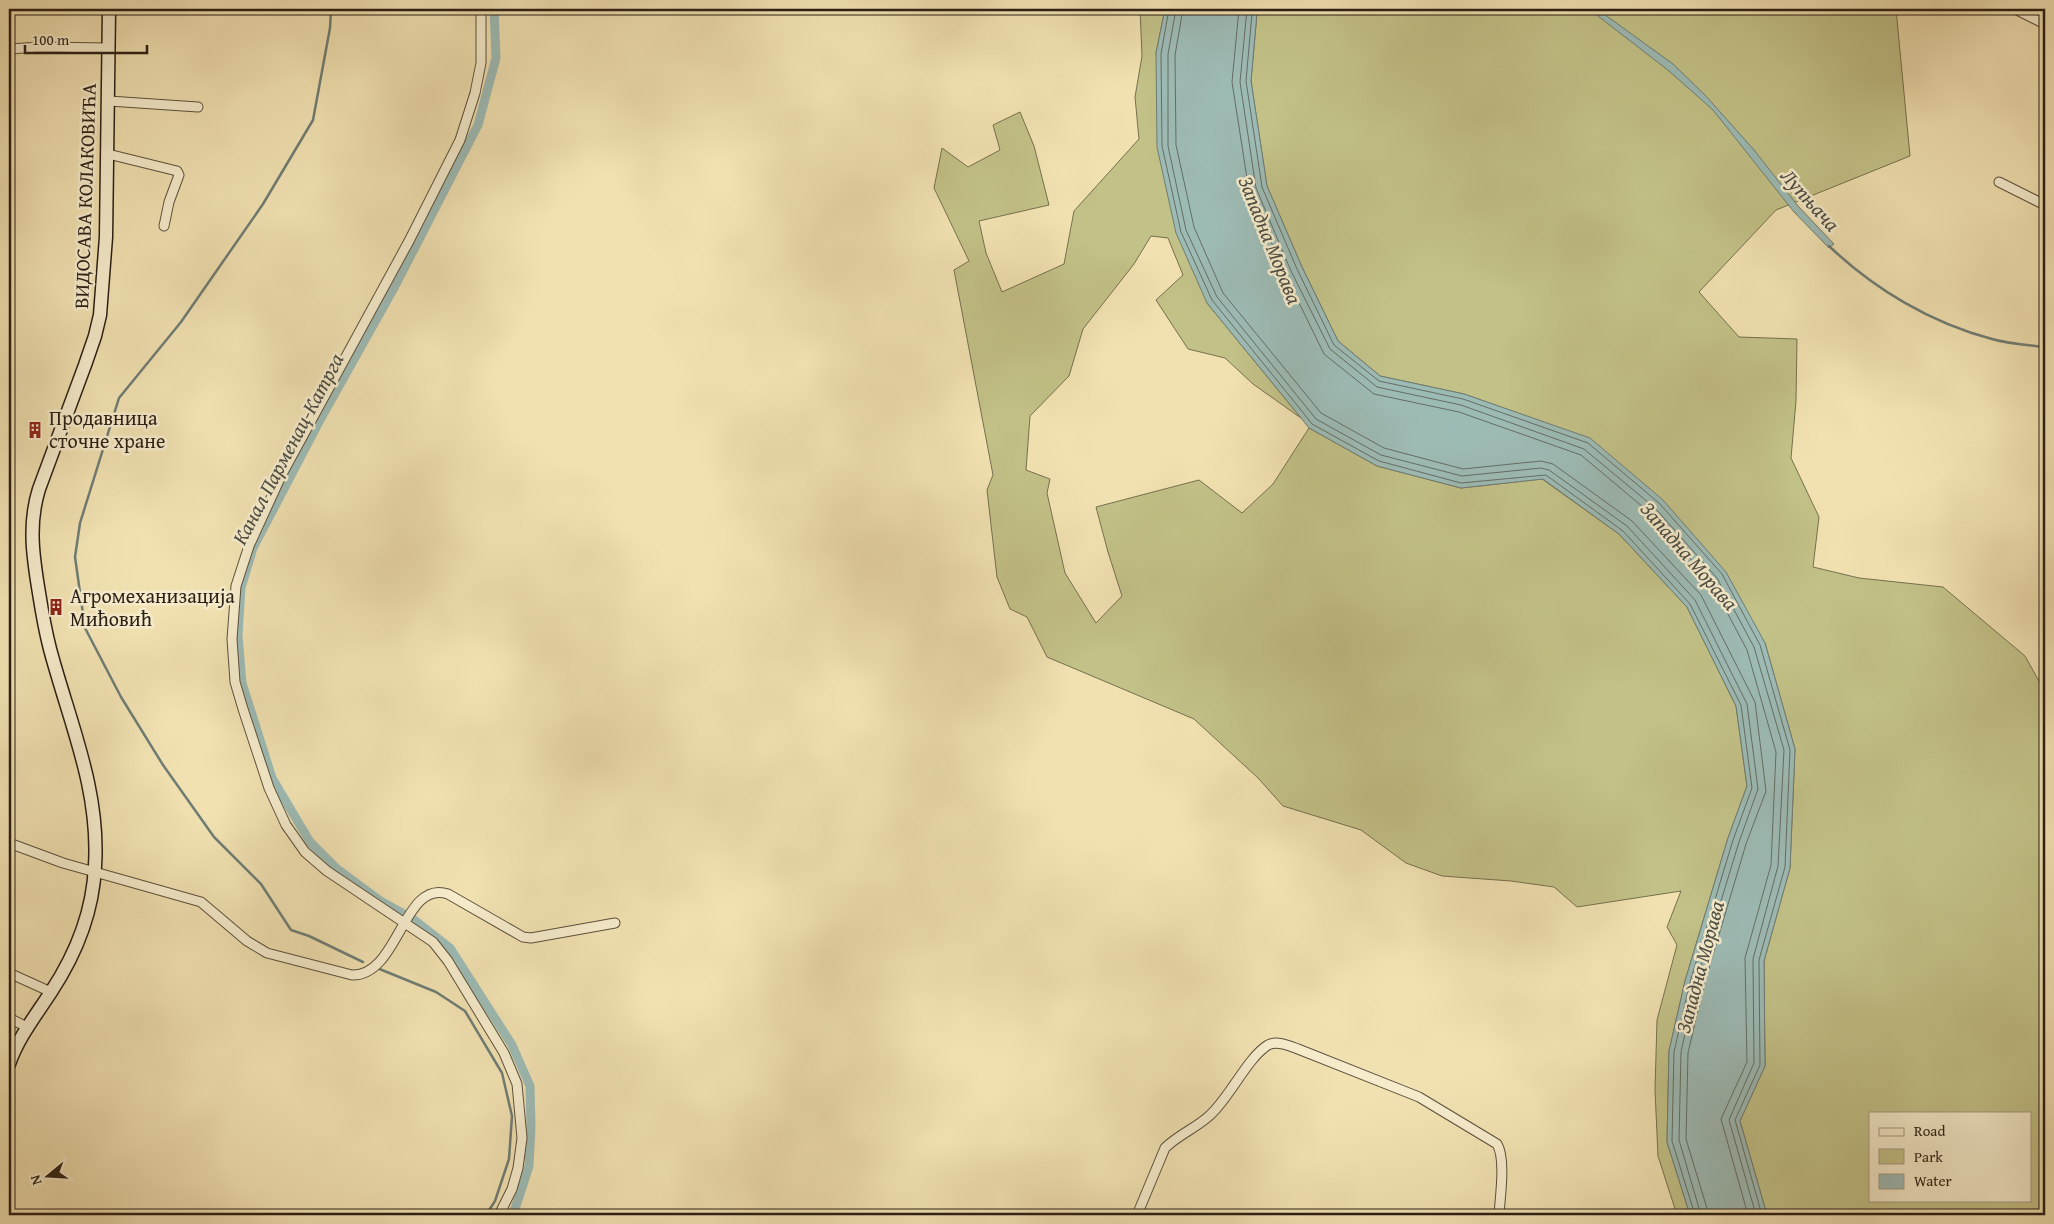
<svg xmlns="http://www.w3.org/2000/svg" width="2054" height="1224" font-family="'Gentium Book Plus',serif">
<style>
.green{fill:#c2c187;stroke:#76704e;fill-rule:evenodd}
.water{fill:#9dbbb5;stroke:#6f7d75}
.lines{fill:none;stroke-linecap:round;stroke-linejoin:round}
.shore{stroke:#646d65;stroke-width:1}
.stream{stroke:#6f7d75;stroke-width:2.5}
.canal{stroke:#9dbbb5;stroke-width:9}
.street-casing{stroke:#5c503c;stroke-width:11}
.secondary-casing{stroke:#2b1f15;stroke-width:15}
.street{stroke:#f6eccc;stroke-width:9}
.secondary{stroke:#f6eccc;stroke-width:12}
.labels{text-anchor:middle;stroke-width:5;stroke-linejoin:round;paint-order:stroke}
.street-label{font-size:20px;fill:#2b1f15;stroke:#f6eccc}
.poi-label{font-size:20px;fill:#2b1f15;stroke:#f6eccc;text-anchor:start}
.water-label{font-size:21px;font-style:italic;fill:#4d4e45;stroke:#f6eccc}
</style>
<rect width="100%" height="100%" fill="#f1e1b1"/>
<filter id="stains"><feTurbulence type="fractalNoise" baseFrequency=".004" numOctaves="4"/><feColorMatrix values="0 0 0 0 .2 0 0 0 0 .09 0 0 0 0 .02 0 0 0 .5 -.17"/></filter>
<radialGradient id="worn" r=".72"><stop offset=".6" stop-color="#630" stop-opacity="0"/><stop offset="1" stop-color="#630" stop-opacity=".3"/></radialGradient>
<path class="green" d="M 1140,9 L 1165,9 L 1156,53 L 1207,303 L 1301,418 L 1253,384 L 1225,358 L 1188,349 L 1156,300 L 1183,275 L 1168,238 L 1151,236 L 1134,264 L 1083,329 L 1069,376 L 1030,416 L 1026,470 L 1050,479 L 1047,493 L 1065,573 L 1096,623 L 1122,596 L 1108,552 L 1096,507 L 1199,480 L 1242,513 L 1273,484 L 1309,428 L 1377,466 L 1461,488 L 1542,479 L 1619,534 L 1687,607 L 1736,706 L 1747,786 L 1728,838 L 1685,981 L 1669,1051 L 1667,1142 L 1690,1215 L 1677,1215 L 1658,1156 L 1655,1090 L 1657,1020 L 1677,945 L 1667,927 L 1681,891 L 1577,907 L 1554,887 L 1511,881 L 1442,876 L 1406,863 L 1361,830 L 1283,806 L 1258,778 L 1194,719 L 1047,657 L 1027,617 L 1010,609 L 997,577 L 987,490 L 993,475 L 954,270 L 969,261 L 934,188 L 942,148 L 968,167 L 1000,150 L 993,125 L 1020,112 L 1034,146 L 1049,205 L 979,221 L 986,253 L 1002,292 L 1064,264 L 1074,211 L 1139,139 L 1135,97 L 1142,56 Z
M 1260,9 L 1896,9 L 1910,156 L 1776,210 L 1699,292 L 1739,337 L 1797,339 L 1796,401 L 1791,458 L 1819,517 L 1813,567 L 1859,578 L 1943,587 L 2025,656 L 2045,692 L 2045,1215 L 1767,1215 L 1740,1121 L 1765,1066 L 1764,961 L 1790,868 L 1795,749 L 1765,643 L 1623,468 L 1590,439 L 1464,394 L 1380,376 L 1338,341 L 1302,267 L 1267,186 L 1251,81 L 1257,13 ZM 1870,1113 L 2030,1113 L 2030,1200 L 1870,1200 Z"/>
<path class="water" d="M 1165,9 L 1260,9 L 1257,13 L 1251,81 L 1267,186 L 1302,267 L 1338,341 L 1380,376 L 1464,394 L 1590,438 L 1663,500 L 1726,572 L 1765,643 L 1795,749 L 1790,868 L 1764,961 L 1765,1066 L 1740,1121 L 1767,1215 L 1690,1215 L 1667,1142 L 1669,1051 L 1685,981 L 1728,838 L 1747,786 L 1736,706 L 1687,607 L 1619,534 L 1543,479 L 1461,488 L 1377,466 L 1309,428 L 1301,418 L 1207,303 L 1176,233 L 1157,147 L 1156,53 Z
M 1589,9 L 1597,9 L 1673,64 L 1705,95 L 1754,150 L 1798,206 L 1834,244 L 1829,248 L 1794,212 L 1713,110 L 1669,71 Z"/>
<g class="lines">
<path class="shore" d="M 1169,9 L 1161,54 L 1162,146 L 1181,232 L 1212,300 L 1305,415 L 1312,424 L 1379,461 L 1461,483 L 1546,475 L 1623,531 L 1690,604 L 1741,705 L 1752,788 L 1733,840 L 1690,982 L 1674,1052 L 1672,1141 L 1695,1215
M 1176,9 L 1168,54 L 1168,146 L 1186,230 L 1217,297 L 1316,419 L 1381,455 L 1462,476 L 1541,468 L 1549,470 L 1627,526 L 1695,600 L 1747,704 L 1758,789 L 1739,842 L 1696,983 L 1681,1052 L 1679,1140 L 1701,1215
M 1183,9 L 1175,55 L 1176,145 L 1194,227 L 1223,293 L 1321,413 L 1384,448 L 1463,469 L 1541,461 L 1553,464 L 1632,521 L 1701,595 L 1755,702 L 1766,791 L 1746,844 L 1704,985 L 1688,1053 L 1686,1139 L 1709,1215
M 1239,9 L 1232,82 L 1249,191 L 1285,274 L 1324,354 L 1374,394 L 1459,412 L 1581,455 L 1650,513 L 1711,582 L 1747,650 L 1776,752 L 1771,865 L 1745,958 L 1747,1062 L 1721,1119 L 1748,1215
M 1247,9 L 1240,82 L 1256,188 L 1291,271 L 1330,349 L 1377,387 L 1461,405 L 1584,449 L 1655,508 L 1717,578 L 1754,647 L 1784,750 L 1778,866 L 1753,959 L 1754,1063 L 1729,1120 L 1756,1215
M 1254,9 L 1252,13 L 1246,81 L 1262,187 L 1297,269 L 1334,345 L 1379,381 L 1463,399 L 1588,443 L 1659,503 L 1722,574 L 1760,645 L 1790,750 L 1785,867 L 1759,960 L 1760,1065 L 1735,1120 L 1762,1215"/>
<path class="stream" d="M 331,9 L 330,28 L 313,120 L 263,204 L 181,322 L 119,398 L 80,523 L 75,557 L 85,628 L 121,697 L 163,765 L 214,837 L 261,884 L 291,930 L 309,936 L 363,962
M 1829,246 C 1874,289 1931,323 1992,339 C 2009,344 2028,345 2045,347
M 377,968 L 436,992 L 465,1011 L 502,1073 L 512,1116 L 509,1159 L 495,1201 L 486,1215"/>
<path class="canal" d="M 494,9 L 496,58 L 478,125 L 395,286 L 320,420 L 253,548 L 241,588 L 238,635 L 242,683 L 272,778 L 310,842 L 336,868 L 382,902 L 413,919 L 450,948 L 512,1045 L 530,1086 L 531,1126 L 529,1166 L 515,1209 L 511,1215"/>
<g class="street-casing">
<path id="street" d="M 481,9 L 481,63 L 475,93 L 460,140 L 409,241 L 282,474 L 249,546 L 236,586 L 232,639 L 235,682 L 243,709 L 269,788 L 286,825 L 305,852 L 327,871 L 433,942 L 448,961 L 504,1053 L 517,1084 L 522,1138 L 518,1168 L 512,1189 L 499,1215
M 2015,9 L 2045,24
M 9,49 L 40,47 L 109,48
M 109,101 L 198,107
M 108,154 L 177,171 L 179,175 L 169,202 L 164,226
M 1999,182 L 2045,205
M 9,843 L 63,863 L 201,902 L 247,941 L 267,953 L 352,975 C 399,976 403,879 448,894 L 523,937 L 531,938 L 615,923
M 9,973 L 51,992
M 9,1018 L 27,1027
M 1137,1215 L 1165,1148 C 1178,1135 1196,1128 1209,1116 C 1229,1099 1247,1058 1268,1045 C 1277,1040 1290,1046 1298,1049 L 1419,1097 L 1497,1144 C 1506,1159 1500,1197 1499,1215"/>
</g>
<g class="secondary-casing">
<path id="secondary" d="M 9,1064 C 18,1038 36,1015 51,992 C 76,954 93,912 95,866 C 100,789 69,721 50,649 C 45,630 42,612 39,593 C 33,557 28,524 39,489 L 85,365 L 95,336 L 100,315 L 106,237 L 109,9"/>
</g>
<use href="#street" class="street"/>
<use href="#secondary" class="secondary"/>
</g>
<defs>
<g id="building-bare" transform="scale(1.35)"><path d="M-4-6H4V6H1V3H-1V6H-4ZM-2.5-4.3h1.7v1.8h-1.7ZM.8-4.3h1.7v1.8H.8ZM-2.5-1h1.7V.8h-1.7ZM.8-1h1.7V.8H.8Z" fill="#8f2418" stroke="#f6eccc" stroke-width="2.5" paint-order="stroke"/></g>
</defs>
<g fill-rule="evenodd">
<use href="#building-bare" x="35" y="430"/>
<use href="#building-bare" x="56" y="607"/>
</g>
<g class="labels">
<g class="street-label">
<text transform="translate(85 196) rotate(-88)" y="7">ВИДОСАВА КОЛАКОВИЋА</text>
</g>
<g class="poi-label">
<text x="49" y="425">Продавница<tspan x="49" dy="23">сточне хране</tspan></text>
<text x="70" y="603">Агромеханизација<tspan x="70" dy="23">Мићовић</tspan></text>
</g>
<g class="water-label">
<text transform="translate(1810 200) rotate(48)" y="7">Лупњача</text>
<text transform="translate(1270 240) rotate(68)" y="7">Западна Морава</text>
<text transform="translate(288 449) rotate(-62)" y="7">Канал Парменац-Катрга</text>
<text transform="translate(1689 556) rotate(49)" y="7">Западна Морава</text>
<text transform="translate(1700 967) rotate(-75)" y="7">Западна Морава</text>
</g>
</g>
<rect width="2054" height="1224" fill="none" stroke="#f1e1b1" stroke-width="30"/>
<rect x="10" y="10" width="2034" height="1204" fill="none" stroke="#2b1f15" stroke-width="2.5"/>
<rect x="15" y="15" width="2024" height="1194" fill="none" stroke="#2b1f15"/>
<rect x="1869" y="1112" width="162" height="90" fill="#f6eccc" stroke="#a59a83"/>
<rect x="1879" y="1128" width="25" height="8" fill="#f6eccc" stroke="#a59a83"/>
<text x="1914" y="1136" font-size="15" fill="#2b1f15">Road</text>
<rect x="1879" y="1149" width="25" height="15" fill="#c2c187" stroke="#a59a83"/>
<text x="1914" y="1162" font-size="15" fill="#2b1f15">Park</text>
<rect x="1879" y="1174" width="25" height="15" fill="#9dbbb5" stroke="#a59a83"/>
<text x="1914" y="1186" font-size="15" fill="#2b1f15">Water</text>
<g transform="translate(48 1176) rotate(252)" stroke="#f6eccc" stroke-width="4" paint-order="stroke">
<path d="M0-4L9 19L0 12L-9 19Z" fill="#2b1f15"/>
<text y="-8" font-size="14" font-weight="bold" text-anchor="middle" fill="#2b1f15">N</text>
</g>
<path d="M25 45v8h122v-8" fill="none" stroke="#2b1f15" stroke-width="2.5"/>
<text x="32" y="45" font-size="15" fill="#2b1f15" stroke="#f6eccc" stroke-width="4" paint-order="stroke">100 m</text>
<rect width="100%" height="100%" filter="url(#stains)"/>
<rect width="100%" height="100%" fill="url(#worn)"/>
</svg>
